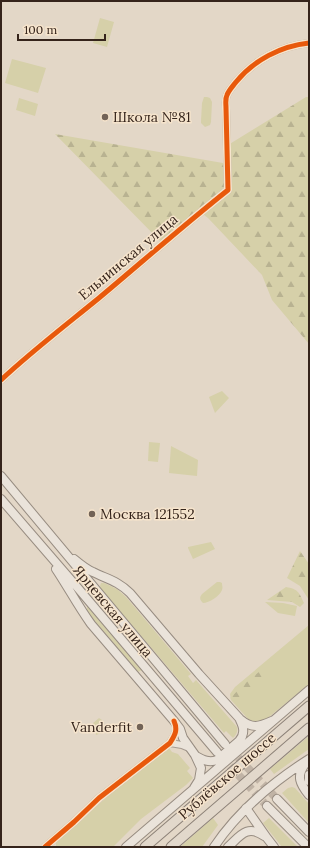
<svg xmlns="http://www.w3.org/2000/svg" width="310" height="848" font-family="Lora,serif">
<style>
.green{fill:#d6d0a9}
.forest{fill:url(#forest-firs)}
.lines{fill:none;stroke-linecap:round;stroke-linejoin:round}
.secondary-tunnel{stroke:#c0b3a5;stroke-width:8;stroke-dasharray:8 4;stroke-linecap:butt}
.street-casing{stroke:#a79c92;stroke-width:8}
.secondary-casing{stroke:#978c81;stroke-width:10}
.primary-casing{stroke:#8d8278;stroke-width:11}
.street{stroke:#eae3da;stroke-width:6}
.secondary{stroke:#eae3da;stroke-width:8}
.primary{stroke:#e2d8cb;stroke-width:9}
.cycleway-casing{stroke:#f6e4cc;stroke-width:8}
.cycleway{stroke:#e8590c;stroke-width:5}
.poi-dot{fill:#726357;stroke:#f6e4cc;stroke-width:1.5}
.labels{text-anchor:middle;stroke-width:3;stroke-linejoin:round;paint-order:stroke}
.poi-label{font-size:14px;fill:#35241b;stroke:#f6e4cc;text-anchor:start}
.street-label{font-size:14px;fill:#35241b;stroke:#f6e4cc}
</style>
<defs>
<pattern id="forest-firs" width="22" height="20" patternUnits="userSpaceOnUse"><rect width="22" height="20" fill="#d6d0a9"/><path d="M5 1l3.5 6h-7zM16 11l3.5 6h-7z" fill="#b8b291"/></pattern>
</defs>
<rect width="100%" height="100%" fill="#e3d7c7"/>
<path class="green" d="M 100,18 L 114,22 L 107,47 L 93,43 Z
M 12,59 L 46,68 L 38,93 L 5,83 Z
M 204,97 L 207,97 L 210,98 L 212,102 L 211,122 L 210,125 L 205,127 L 201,123 L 201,121 L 202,103 Z
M 19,98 L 38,104 L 35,116 L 16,110 Z
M 222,391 L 229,398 L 215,413 L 209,397 Z
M 149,442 L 160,443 L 158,462 L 148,461 Z
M 171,446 L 198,460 L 197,476 L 169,473 Z
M 211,542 L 215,549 L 193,559 L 188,548 L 188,547 Z
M 217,582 L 220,582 L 222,583 C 222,586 223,587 222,590 C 220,596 209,603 203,603 C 200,600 199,598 202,594 Z
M 101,583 L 104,583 L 117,589 L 126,597 L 191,674 L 188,676 L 193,683 L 196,680 L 237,727 C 238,732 236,735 233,738 L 226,731 L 224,733 L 102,590 L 100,586 Z
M 265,602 L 283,603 L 297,606 L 295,616 L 278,613 Z
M 87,606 L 142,670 L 138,672 L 87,612 Z
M 309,625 L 309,684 L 264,721 L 254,722 L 249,720 L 231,700 L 230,694 L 235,687 Z
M 99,718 L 102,720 L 103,725 L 106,726 L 108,725 L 111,726 L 104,732 L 96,735 L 93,723 Z
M 309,736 L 309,749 L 274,774 L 270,769 Z
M 169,748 L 172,752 L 178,754 L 190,768 L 187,771 L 193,778 L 186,785 L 141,819 L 113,847 L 56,847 L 56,843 L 64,834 L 114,791 Z
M 292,787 L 295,788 L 309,804 L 309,823 L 282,793 L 288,788 Z
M 213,818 L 218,825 L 202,847 L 180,847 Z
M 269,818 L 298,847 L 282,847 L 263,823 Z"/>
<path class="forest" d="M 306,97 L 309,97 L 309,344 L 272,300 L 262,275 L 208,218 L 199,211 L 161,242 L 55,134 L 223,163 L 224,146 L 228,145 Z
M 300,551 L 309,564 L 309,600 L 300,586 L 287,578 Z
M 286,587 C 298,589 299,592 304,603 L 300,607 L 292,602 L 267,600 Z
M 265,667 L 268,670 L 266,680 L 243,696 L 240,706 L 230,698 L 249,680 Z"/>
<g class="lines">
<path class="secondary-tunnel" d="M 230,749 L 277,799
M 222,757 L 267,806"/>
<g class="street-casing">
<path id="street" d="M 1,380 C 32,351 66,325 99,298 C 142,262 184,225 228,190 L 226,108 C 226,104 225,99 227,95 C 229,90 233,86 236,82 C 254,60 281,46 309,43
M 170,743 L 182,745 L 189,748
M 45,847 L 74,822 L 99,798 L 170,743 C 174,736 178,731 175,723"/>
</g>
<g class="secondary-casing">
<path id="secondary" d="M 1,476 L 225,744
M 1,499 L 77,587 L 217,752
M 74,559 C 80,564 86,569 93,572 C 107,579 118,581 130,593 L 199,674 L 240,719 C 253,730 260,726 274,720
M 56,569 C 68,587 78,606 91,624 L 174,721 L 180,729 L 183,738 L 195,755 L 201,768 L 199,780 L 194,788
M 196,756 C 203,760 209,763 217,760 L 239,741 C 245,734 244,728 240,720
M 305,764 C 296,776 300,784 309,795
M 309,775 L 309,781
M 277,799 L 309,832
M 267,806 L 308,847
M 246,808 L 267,838 L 274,847
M 126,847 L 309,690
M 214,847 C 238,811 273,782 309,759
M 228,847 C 240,836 247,824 264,836"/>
</g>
<g class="primary-casing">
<path id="primary" d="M 145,847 L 309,706
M 171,847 L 309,728"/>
</g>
<use href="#street" class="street"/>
<use href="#secondary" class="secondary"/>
<use href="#primary" class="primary"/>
<g class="cycleway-casing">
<path id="cycleway" d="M 1,380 C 32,351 66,325 99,298 C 142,262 184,225 228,190 L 226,108 C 226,104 225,99 227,95 C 229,90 233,86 236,82 C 254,60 281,46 309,43
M 45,847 L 74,822 L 99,798 L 170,743 C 175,735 178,730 174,721"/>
</g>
<use href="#cycleway" class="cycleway"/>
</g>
<g class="poi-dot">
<circle cx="105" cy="117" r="4"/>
<circle cx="92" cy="514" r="4"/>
<circle cx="140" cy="727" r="4"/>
</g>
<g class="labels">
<g class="poi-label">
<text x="113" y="122">Школа №81</text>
<text x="100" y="519">Москва 121552</text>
<text x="132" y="732" text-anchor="end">Vanderfit</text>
</g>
<g class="street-label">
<text transform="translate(128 257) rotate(-40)" y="5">Ельнинская улица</text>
<text transform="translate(113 611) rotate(50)" y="5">Ярцевская улица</text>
<text transform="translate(227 776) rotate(-41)" y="5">Рублёвское шоссе</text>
</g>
</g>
<rect width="310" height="848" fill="none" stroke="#35241b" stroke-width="4"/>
<path d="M18 34v6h87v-6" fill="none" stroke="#35241b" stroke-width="2"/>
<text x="24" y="34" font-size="12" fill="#35241b" stroke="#f6e4cc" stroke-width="3" paint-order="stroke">100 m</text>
</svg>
